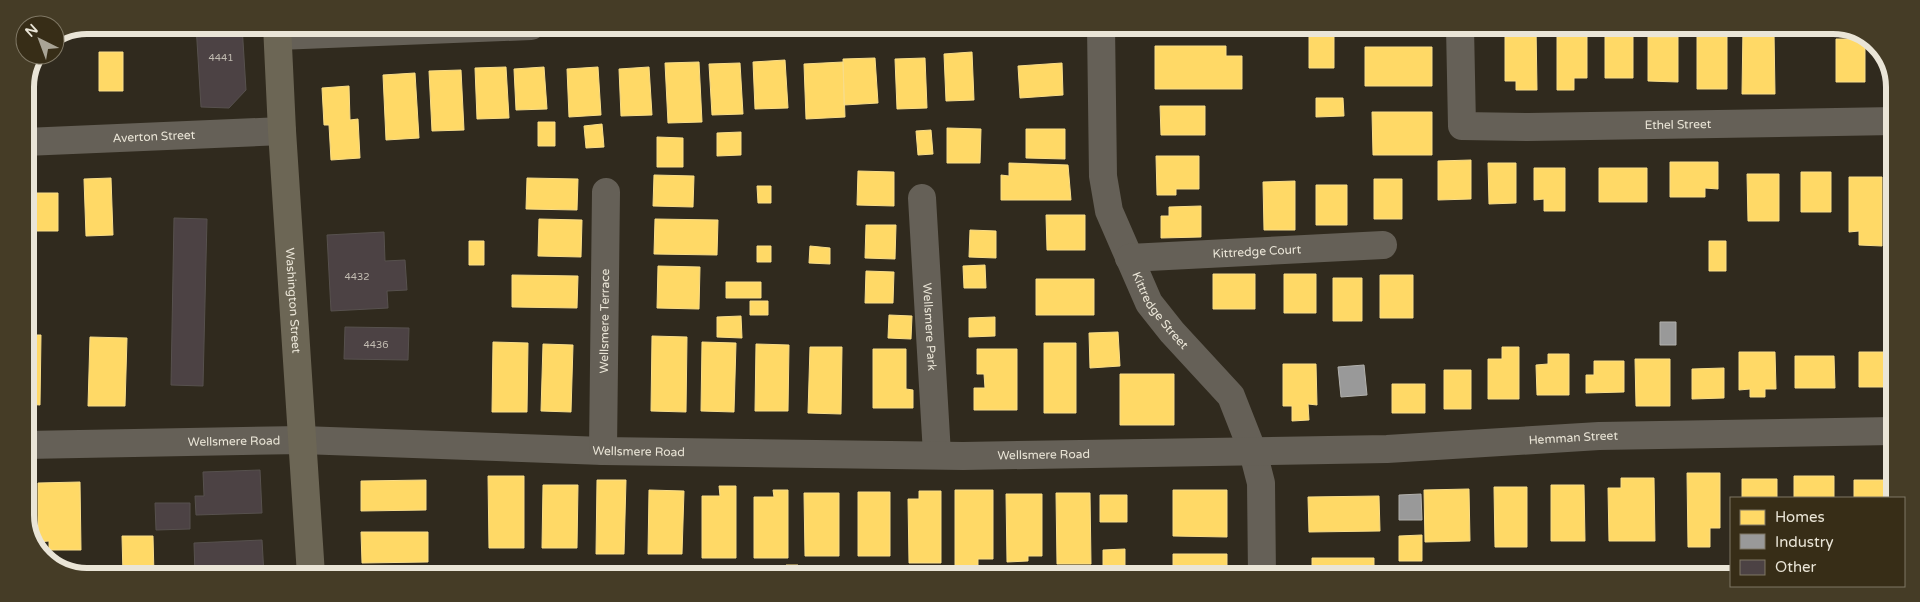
<svg xmlns="http://www.w3.org/2000/svg" width="1920" height="602" font-family="'Varela Round',sans-serif">
<style>
.homes{fill:#ffd966;stroke:#f9dd88}
.industry{fill:#999;stroke:#b1b0ac}
.building{fill:#4c4244;stroke:#57514e}
.lines{fill:none;stroke-linecap:round;stroke-linejoin:round}
.minor{stroke:#656057;stroke-width:28}
.major{stroke:#6c6655;stroke-width:28}
.labels{text-anchor:middle;stroke-width:5;stroke-linejoin:round;paint-order:stroke}
.number-label{font-size:10px;fill:#c2bcb2}
.street-label{font-size:12px;fill:#eae5d7;stroke:#372d17}
.rim{fill:none;stroke:#eae5d7;stroke-width:6}
</style>
<rect width="100%" height="100%" fill="#302a1e"/>
<path class="homes" d="M 1150,26 L 1222,26 L 1222,27 L 1150,29 Z
M 1295,27 L 1322,27 L 1334,28 L 1334,68 L 1309,68 L 1309,27 Z
M 1505,27 L 1536,27 L 1537,90 L 1516,90 L 1516,81 L 1505,81 Z
M 1737,27 L 1765,27 L 1765,32 L 1774,32 L 1775,94 L 1742,94 L 1743,27 Z
M 1557,34 L 1587,34 L 1587,78 L 1574,78 L 1574,90 L 1557,90 Z
M 1697,35 L 1727,35 L 1727,89 L 1697,89 Z
M 1605,36 L 1633,36 L 1633,78 L 1605,78 Z
M 1648,37 L 1678,37 L 1678,82 L 1648,81 Z
M 1836,39 L 1865,39 L 1865,82 L 1836,82 Z
M 1155,46 L 1226,46 L 1226,56 L 1242,56 L 1242,89 L 1155,89 Z
M 1365,47 L 1432,47 L 1432,86 L 1365,86 Z
M 99,52 L 123,52 L 123,91 L 99,91 Z
M 972,52 L 974,100 L 946,101 L 944,54 Z
M 875,58 L 878,103 L 844,105 L 843,59 Z
M 925,58 L 927,108 L 897,109 L 895,59 Z
M 785,60 L 788,108 L 755,109 L 753,62 Z
M 699,62 L 702,122 L 668,123 L 665,63 Z
M 843,62 L 845,117 L 806,119 L 804,64 Z
M 740,63 L 743,114 L 712,115 L 709,64 Z
M 1062,63 L 1063,95 L 1020,98 L 1018,66 Z
M 506,67 L 509,118 L 477,119 L 475,68 Z
M 544,67 L 547,109 L 516,110 L 514,69 Z
M 598,67 L 601,115 L 569,117 L 567,69 Z
M 649,67 L 652,115 L 621,116 L 619,69 Z
M 461,70 L 464,130 L 432,131 L 429,71 Z
M 415,73 L 419,138 L 386,140 L 383,75 Z
M 349,86 L 350,120 L 358,119 L 360,158 L 331,160 L 329,125 L 324,125 L 322,88 Z
M 1316,98 L 1343,98 L 1344,116 L 1316,117 Z
M 1160,106 L 1205,106 L 1205,135 L 1161,135 Z
M 1372,112 L 1432,112 L 1432,155 L 1373,155 Z
M 538,122 L 555,122 L 555,146 L 538,146 Z
M 602,124 L 604,147 L 586,148 L 584,126 Z
M 947,128 L 981,129 L 980,163 L 947,163 Z
M 1026,129 L 1065,129 L 1065,159 L 1026,158 Z
M 931,130 L 933,154 L 918,155 L 916,131 Z
M 741,132 L 741,155 L 717,156 L 717,133 Z
M 657,137 L 683,138 L 683,167 L 657,167 Z
M 1156,156 L 1199,156 L 1199,189 L 1176,189 L 1176,195 L 1157,195 Z
M 1471,160 L 1471,199 L 1438,200 L 1438,161 Z
M 1670,162 L 1718,162 L 1718,189 L 1705,188 L 1705,197 L 1670,197 Z
M 1009,163 L 1068,165 L 1071,200 L 1001,200 L 1001,175 L 1009,176 Z
M 1488,163 L 1516,163 L 1516,203 L 1489,204 Z
M 1534,168 L 1565,168 L 1565,211 L 1544,211 L 1544,199 L 1534,200 Z
M 1599,168 L 1647,168 L 1647,202 L 1599,202 Z
M 858,171 L 894,172 L 894,206 L 857,205 Z
M 1801,172 L 1831,172 L 1831,212 L 1801,212 Z
M 1747,174 L 1779,174 L 1779,221 L 1748,221 Z
M 654,175 L 694,176 L 693,207 L 653,206 Z
M 1849,177 L 1882,177 L 1882,246 L 1859,245 L 1859,231 L 1849,232 Z
M 111,178 L 113,235 L 86,236 L 84,179 Z
M 527,178 L 578,179 L 577,210 L 526,209 Z
M 1374,179 L 1402,179 L 1402,219 L 1374,219 Z
M 1295,181 L 1295,230 L 1264,230 L 1263,182 Z
M 1316,185 L 1347,185 L 1347,225 L 1316,225 Z
M 757,186 L 771,186 L 771,203 L 758,203 Z
M 25,193 L 58,193 L 58,231 L 25,231 Z
M 1201,206 L 1201,237 L 1161,238 L 1161,216 L 1169,216 L 1169,207 Z
M 1046,215 L 1085,215 L 1085,250 L 1047,250 Z
M 539,219 L 582,220 L 581,257 L 538,256 Z
M 655,219 L 718,220 L 717,255 L 654,254 Z
M 866,225 L 896,225 L 895,259 L 865,258 Z
M 970,230 L 996,231 L 996,258 L 969,257 Z
M 469,241 L 484,241 L 484,265 L 469,265 Z
M 1709,241 L 1726,241 L 1726,271 L 1709,271 Z
M 757,246 L 771,246 L 771,262 L 757,262 Z
M 810,246 L 830,248 L 830,264 L 809,263 Z
M 985,265 L 986,288 L 964,288 L 963,266 Z
M 658,266 L 700,267 L 699,309 L 657,308 Z
M 866,271 L 894,272 L 893,303 L 865,303 Z
M 1213,274 L 1255,274 L 1255,309 L 1213,309 Z
M 1284,274 L 1316,274 L 1316,313 L 1284,313 Z
M 512,275 L 578,276 L 577,308 L 512,307 Z
M 1380,275 L 1413,275 L 1413,318 L 1380,318 Z
M 1333,278 L 1362,278 L 1362,321 L 1333,321 Z
M 1036,279 L 1094,279 L 1094,315 L 1036,315 Z
M 726,282 L 761,282 L 761,298 L 726,298 Z
M 750,301 L 768,301 L 768,315 L 750,315 Z
M 889,315 L 912,316 L 911,339 L 888,338 Z
M 741,316 L 742,338 L 717,337 L 717,317 Z
M 995,317 L 995,336 L 969,337 L 969,318 Z
M 1118,332 L 1120,366 L 1090,368 L 1089,333 Z
M 25,335 L 41,335 L 40,405 L 25,404 Z
M 652,336 L 687,337 L 686,412 L 651,411 Z
M 90,337 L 127,338 L 125,406 L 88,406 Z
M 493,342 L 528,343 L 527,412 L 492,412 Z
M 702,342 L 736,343 L 734,412 L 701,411 Z
M 1044,343 L 1076,343 L 1076,413 L 1044,413 Z
M 543,344 L 573,345 L 571,412 L 541,411 Z
M 756,344 L 789,345 L 788,411 L 755,411 Z
M 810,347 L 842,347 L 841,414 L 808,413 Z
M 1502,347 L 1519,347 L 1519,399 L 1488,399 L 1488,359 L 1502,359 Z
M 873,349 L 906,349 L 906,389 L 913,390 L 913,408 L 873,408 Z
M 977,349 L 1017,349 L 1017,410 L 974,410 L 974,388 L 985,388 L 984,374 L 977,374 Z
M 1739,352 L 1775,352 L 1776,389 L 1765,389 L 1765,397 L 1750,397 L 1750,389 L 1739,390 Z
M 1859,352 L 1893,352 L 1893,387 L 1859,387 Z
M 1548,354 L 1569,354 L 1569,395 L 1537,395 L 1536,365 L 1548,364 Z
M 1795,356 L 1834,356 L 1835,388 L 1795,388 Z
M 1635,359 L 1670,359 L 1670,406 L 1636,406 Z
M 1594,361 L 1624,361 L 1624,392 L 1586,393 L 1586,375 L 1594,375 Z
M 1283,364 L 1316,364 L 1317,405 L 1308,404 L 1309,420 L 1292,421 L 1292,406 L 1283,406 Z
M 1724,368 L 1724,398 L 1692,399 L 1692,369 Z
M 1444,370 L 1471,370 L 1471,409 L 1444,409 Z
M 1120,374 L 1174,374 L 1174,425 L 1120,425 Z
M 1392,384 L 1425,384 L 1425,413 L 1392,413 Z
M 1687,473 L 1720,473 L 1720,528 L 1710,528 L 1710,547 L 1688,547 Z
M 488,476 L 524,476 L 524,548 L 489,548 Z
M 1794,476 L 1834,476 L 1834,498 L 1794,498 Z
M 1621,478 L 1654,478 L 1655,541 L 1609,541 L 1608,488 L 1621,488 Z
M 1742,479 L 1777,479 L 1777,498 L 1742,498 Z
M 426,480 L 426,510 L 361,511 L 361,481 Z
M 597,480 L 626,480 L 624,554 L 596,554 Z
M 1854,480 L 1893,480 L 1893,498 L 1854,498 Z
M 80,482 L 81,550 L 49,550 L 49,541 L 38,542 L 38,483 Z
M 543,485 L 578,485 L 577,548 L 542,548 Z
M 1551,485 L 1584,485 L 1585,541 L 1551,541 Z
M 719,486 L 736,486 L 736,558 L 702,558 L 702,496 L 720,496 Z
M 1494,487 L 1527,487 L 1527,547 L 1495,547 Z
M 1469,489 L 1470,541 L 1425,542 L 1424,490 Z
M 649,490 L 684,491 L 682,554 L 648,554 Z
M 773,490 L 788,490 L 788,558 L 754,558 L 754,497 L 774,497 Z
M 955,490 L 993,490 L 993,559 L 978,559 L 978,568 L 955,568 Z
M 1173,490 L 1227,490 L 1227,537 L 1173,536 Z
M 919,491 L 941,491 L 941,563 L 909,563 L 908,499 L 919,499 Z
M 858,492 L 890,492 L 890,556 L 858,556 Z
M 804,493 L 839,493 L 839,556 L 805,556 Z
M 1056,493 L 1090,493 L 1091,564 L 1057,564 Z
M 1006,494 L 1042,494 L 1042,556 L 1028,556 L 1028,561 L 1007,562 Z
M 1100,495 L 1127,495 L 1127,522 L 1100,522 Z
M 1379,496 L 1380,531 L 1309,532 L 1308,497 Z
M 361,532 L 428,532 L 428,562 L 362,563 Z
M 1422,535 L 1422,561 L 1399,561 L 1399,536 Z
M 122,536 L 153,536 L 154,575 L 123,575 Z
M 1125,549 L 1125,576 L 1103,576 L 1103,550 Z
M 1173,554 L 1227,554 L 1227,576 L 1173,576 Z
M 1312,558 L 1374,558 L 1374,576 L 1312,576 Z
M 786,565 L 798,565 L 798,576 L 786,576 Z
M 477,568 L 501,568 L 501,575 L 477,575 Z
M 688,570 L 711,571 L 711,576 L 688,576 Z
M 846,570 L 870,570 L 870,576 L 846,576 Z
M 605,571 L 605,575 L 581,575 L 581,572 Z
M 634,571 L 655,572 L 655,576 L 634,576 Z"/>
<path class="industry" d="M 1660,322 L 1676,322 L 1676,345 L 1660,345 Z
M 1364,365 L 1367,395 L 1341,397 L 1338,367 Z
M 1421,494 L 1422,520 L 1399,520 L 1399,495 Z"/>
<path class="building" d="M 196,25 L 242,25 L 246,90 L 229,108 L 201,107 Z
M 174,218 L 207,219 L 203,386 L 171,385 Z
M 384,232 L 385,261 L 405,260 L 407,290 L 387,291 L 388,308 L 331,311 L 327,235 Z
M 345,327 L 409,328 L 408,360 L 344,359 Z
M 260,470 L 262,513 L 196,515 L 195,496 L 204,496 L 203,472 Z
M 155,503 L 190,503 L 190,529 L 156,530 Z
M 262,540 L 264,575 L 195,575 L 194,543 Z"/>
<g class="lines">
<g class="minor">
<path id="s1" d="M 1101,26 L 1103,176 L 1109,211 L 1149,303 L 1172,332 L 1231,396 L 1253,452 L 1261,483 L 1262,576"/>
<path id="s2" d="M 1460,27 L 1462,126 L 1528,127 L 1895,121"/>
<path d="M 278,36 L 531,26"/>
<path id="s3" d="M 25,142 L 282,131"/>
<path id="s4" d="M 922,198 L 937,454"/>
<path id="s5" d="M 1129,258 L 1383,245"/>
<path id="s6" d="M 25,445 L 302,440 L 603,451 L 963,456 L 1387,449 L 1599,436 L 1893,431"/>
<path id="s7" d="M 603,451 L 606,192"/>
</g>
<path class="major" id="s8" d="M 277,25 L 282,131 L 311,575"/>
</g>
<g class="labels">
<g class="number-label">
<text x="221" y="61">4441</text>
<text x="357" y="280">4432</text>
<text x="376" y="348">4436</text>
</g>
<g class="street-label">
<text dy="4" stroke="none"><textPath href="#s2" startOffset="315">Ethel Street</textPath></text>
<text dy="4" stroke="none"><textPath href="#s3" startOffset="129">Averton Street</textPath></text>
<text dy="4" stroke="none"><textPath href="#s5" startOffset="128">Kittredge Court</textPath></text>
<text dy="4" stroke="none"><textPath href="#s8" startOffset="276">Washington Street</textPath></text>
<text dy="4" stroke="none"><textPath href="#s1" startOffset="298">Kittredge Street</textPath></text>
<text dy="4" stroke="none"><textPath href="#s7" startOffset="130">Wellsmere Terrace</textPath></text>
<text dy="4" stroke="none"><textPath href="#s4" startOffset="129">Wellsmere Park</textPath></text>
<text dy="4" stroke="none"><textPath href="#s6" startOffset="1549">Hemman Street</textPath></text>
<text dy="4" stroke="none"><textPath href="#s6" startOffset="209">Wellsmere Road</textPath></text>
<text dy="4" stroke="none"><textPath href="#s6" startOffset="614">Wellsmere Road</textPath></text>
<text dy="4" stroke="none"><textPath href="#s6" startOffset="1019">Wellsmere Road</textPath></text>
</g>
</g>
<path d="M0 0H1920V602H0ZM87 34H1833A53 53 0 0 1 1886 87V515A53 53 0 0 1 1833 568H87A53 53 0 0 1 34 515V87A53 53 0 0 1 87 34Z" fill="#453c26" fill-rule="evenodd"/>
<path class="rim" d="M87 34H1833A53 53 0 0 1 1886 87V515A53 53 0 0 1 1833 568H87A53 53 0 0 1 34 515V87A53 53 0 0 1 87 34Z"/>
<rect x="1730" y="497" width="175" height="90" fill="#372d17" stroke="#7f7764"/>
<rect x="1740" y="510" width="25" height="15" fill="#ffd966" stroke="#7f7764"/>
<text x="1775" y="522" font-size="15" fill="#eae5d7">Homes</text>
<rect x="1740" y="534" width="25" height="15" fill="#999999" stroke="#7f7764"/>
<text x="1775" y="547" font-size="15" fill="#eae5d7">Industry</text>
<rect x="1740" y="560" width="25" height="15" fill="#4c4244" stroke="#7f7764"/>
<text x="1775" y="572" font-size="15" fill="#eae5d7">Other</text>
<g transform="translate(40 40) rotate(318)"><circle r="24" fill="#372d17" stroke="#7f7764"/>
<path d="M0-4L9 19L0 12L-9 19Z" fill="#a9a496"/>
<text y="-8" font-size="14" font-weight="bold" text-anchor="middle" fill="#eae5d7">N</text>
</g>
</svg>
